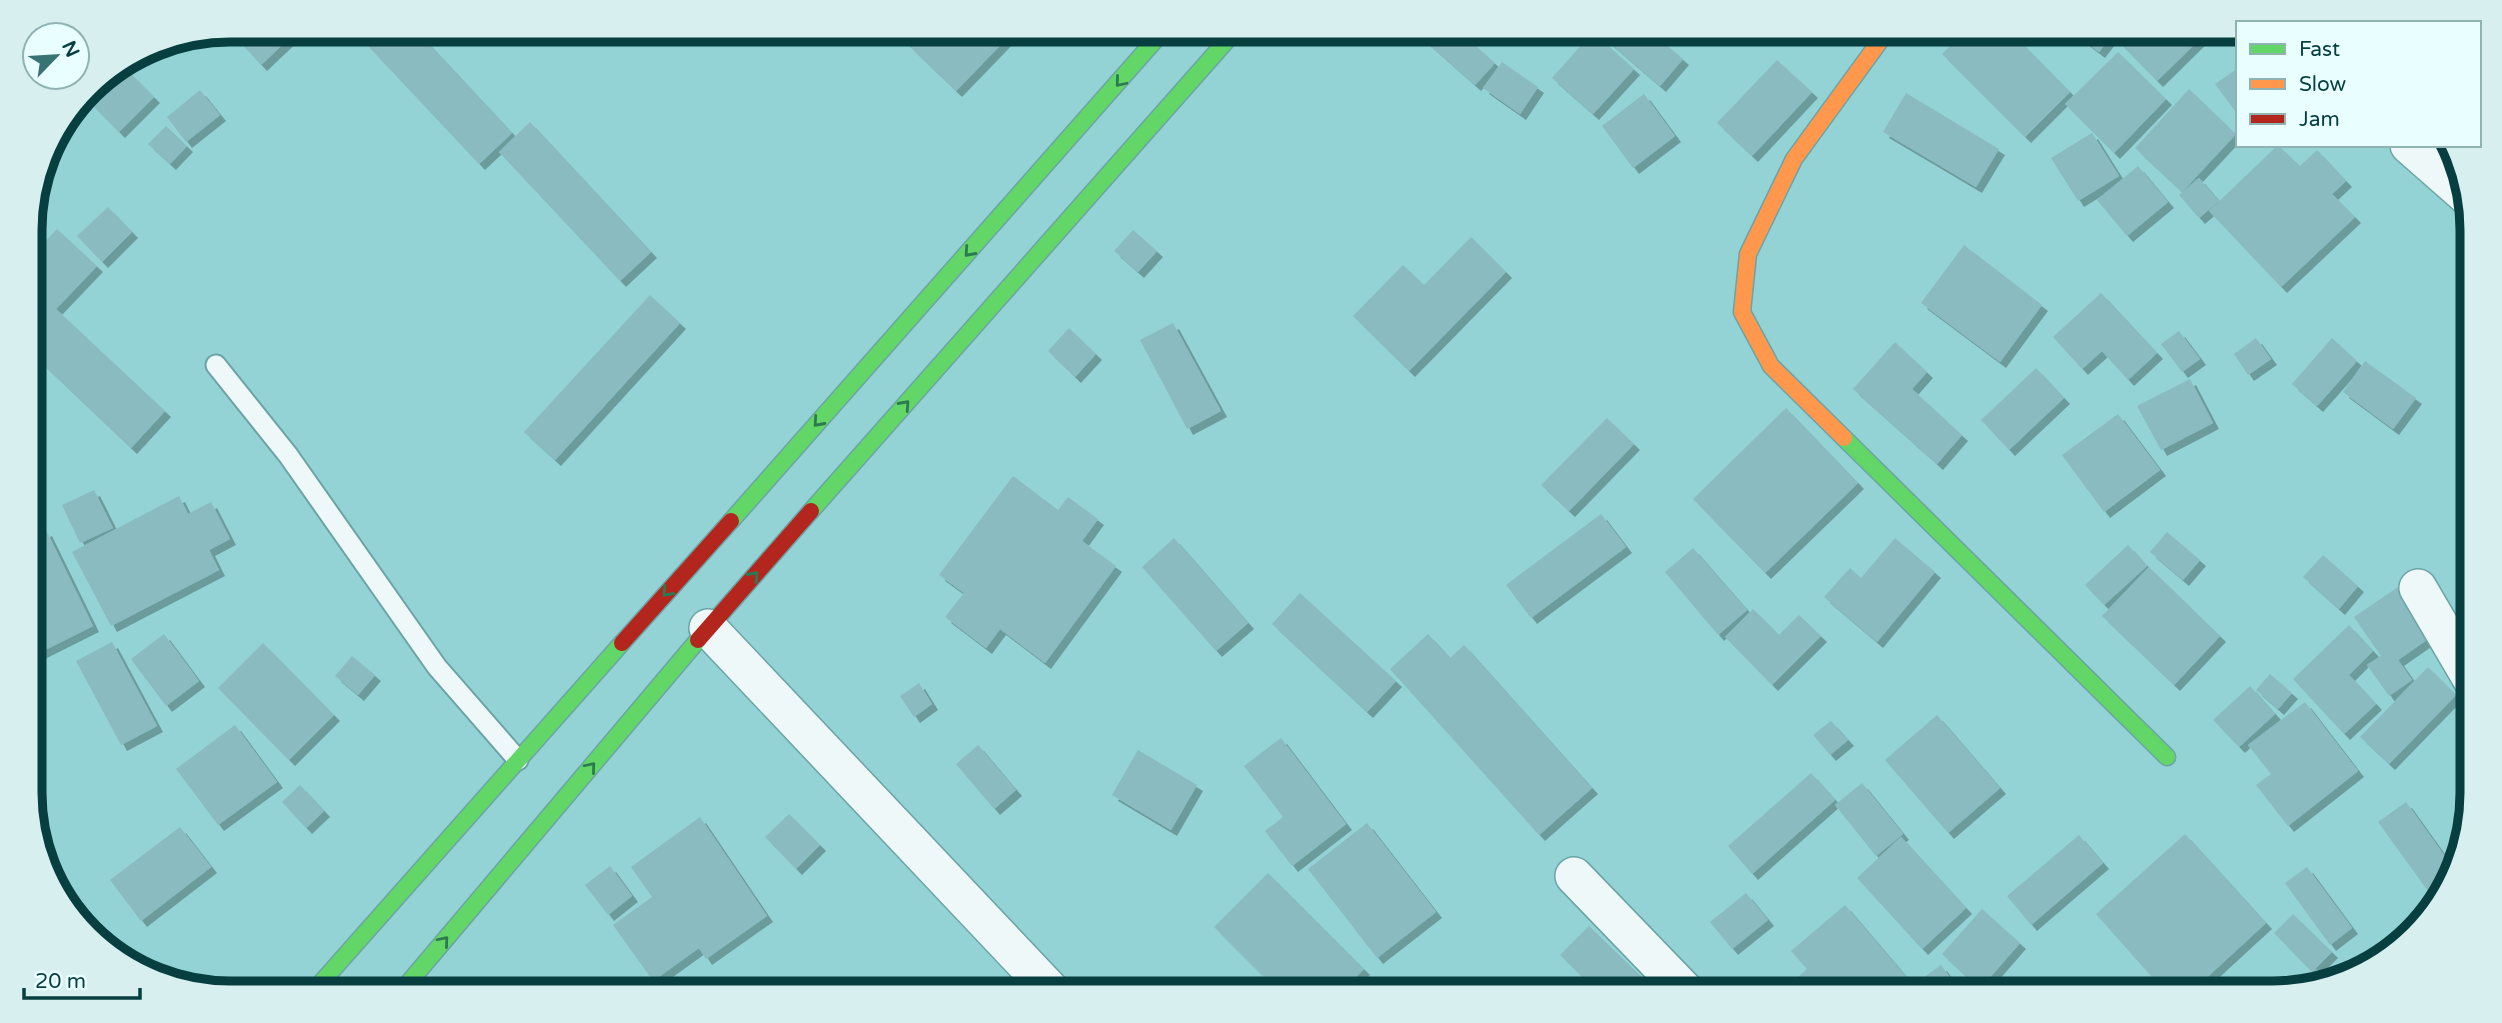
<svg xmlns="http://www.w3.org/2000/svg" width="2502" height="1023" font-family="'Varela Round',sans-serif">
<style>
.building{fill:#89bbc1;filter:url(#shadow)}
.lines{fill:none;stroke-linecap:round;stroke-linejoin:round}
.lane-casing{stroke:#6ca3a4;stroke-width:23}
.street-casing{stroke:#6ca3a4;stroke-width:40}
.fast-casing{stroke:#6ca3a4;stroke-width:19}
.slow-casing{stroke:#6ca3a4;stroke-width:19}
.jam-casing{stroke:#6ca3a4;stroke-width:19}
.lane{stroke:#eff8f9;stroke-width:19}
.street{stroke:#eff8f9;stroke-width:37}
.fast{stroke:#63d668;stroke-width:16}
.slow{stroke:#ff974d;stroke-width:16}
.jam{stroke:#b3261e;stroke-width:16}
.oneway{stroke:#2c7b50}
.rim{fill:none;stroke:#073f40;stroke-width:9}
</style>
<defs>
<filter id="shadow"><feDropShadow dx="6" dy="6" stdDeviation="0" flood-color="#0004"/></filter>
</defs>
<rect width="100%" height="100%" fill="#93d3d5"/>
<path class="building" d="M 229,30 L 298,30 L 261,65 Z
M 353,30 L 416,30 L 512,133 L 479,164 Z
M 924,30 L 1015,30 L 956,91 L 909,46 Z
M 1416,30 L 1458,30 L 1495,63 L 1475,85 L 1414,31 Z
M 1595,30 L 1649,30 L 1683,59 L 1660,86 Z
M 1966,30 L 2009,30 L 2070,92 L 2025,137 L 1942,54 Z
M 2070,30 L 2116,30 L 2099,52 Z
M 2119,30 L 2203,30 L 2206,33 L 2157,81 L 2113,36 Z
M 1593,32 L 1634,69 L 1593,114 L 1552,78 Z
M 2118,52 L 2166,99 L 2114,153 L 2065,104 Z
M 1777,60 L 1812,92 L 1752,156 L 1717,123 Z
M 1502,62 L 1538,87 L 1520,114 L 1483,88 Z
M 2238,68 L 2238,115 L 2215,84 Z
M 129,72 L 154,97 L 119,132 L 94,107 Z
M 2189,89 L 2236,134 L 2182,192 L 2135,148 Z
M 200,90 L 220,115 L 186,142 L 167,117 Z
M 1906,93 L 1999,149 L 1976,187 L 1883,132 Z
M 1644,94 L 1675,136 L 1633,168 L 1602,126 Z
M 530,122 L 651,252 L 620,281 L 499,152 Z
M 166,126 L 187,146 L 170,164 L 148,144 Z
M 2092,133 L 2119,176 L 2078,201 L 2051,158 Z
M 2278,145 L 2300,166 L 2317,150 L 2346,181 L 2332,194 L 2355,217 L 2281,287 L 2209,211 Z
M 2138,166 L 2168,202 L 2127,236 L 2097,200 Z
M 2199,178 L 2219,201 L 2199,218 L 2179,195 Z
M 108,207 L 132,232 L 102,262 L 77,236 Z
M 57,229 L 97,266 L 56,309 L 165,411 L 131,448 L 31,353 L 30,258 Z
M 1133,230 L 1157,251 L 1138,272 L 1114,251 Z
M 1471,237 L 1506,272 L 1409,371 L 1353,316 L 1403,265 L 1424,285 Z
M 1964,245 L 2042,305 L 2000,362 L 1921,303 Z
M 2101,293 L 2157,353 L 2128,380 L 2102,351 L 2082,369 L 2053,337 Z
M 650,295 L 680,323 L 555,460 L 524,432 Z
M 1173,323 L 1221,411 L 1187,429 L 1140,340 Z
M 1069,328 L 1096,354 L 1075,377 L 1048,351 Z
M 2179,331 L 2200,359 L 2182,372 L 2161,344 Z
M 2256,338 L 2271,359 L 2248,375 L 2234,354 Z
M 2332,338 L 2357,361 L 2317,406 L 2292,384 Z
M 1895,342 L 1927,372 L 1912,389 L 1962,435 L 1937,464 L 1853,389 Z
M 2365,361 L 2416,398 L 2393,429 L 2343,392 Z
M 2036,368 L 2064,398 L 2009,450 L 1981,420 Z
M 2190,379 L 2213,423 L 2161,450 L 2137,406 Z
M 1786,408 L 1858,483 L 1765,573 L 1693,499 Z
M 2118,414 L 2160,470 L 2104,512 L 2062,455 Z
M 1607,418 L 1634,444 L 1569,511 L 1541,485 Z
M 1013,476 L 1058,510 L 1068,497 L 1098,519 L 1082,541 L 1116,566 L 1045,663 L 1000,629 L 986,648 L 945,617 L 964,593 L 939,575 Z
M 94,490 L 113,528 L 80,543 L 62,505 Z
M 179,496 L 188,514 L 211,502 L 230,539 L 209,550 L 219,570 L 111,626 L 72,552 Z
M 1601,514 L 1626,547 L 1531,618 L 1506,585 Z
M 46,530 L 93,626 L 33,656 L 32,537 Z
M 2167,532 L 2200,560 L 2183,580 L 2150,552 Z
M 1174,538 L 1248,623 L 1216,651 L 1142,567 Z
M 1895,538 L 1935,572 L 1877,642 L 1824,597 L 1850,568 L 1861,578 Z
M 2128,545 L 2147,566 L 2104,605 L 2085,585 Z
M 1693,548 L 1747,610 L 1718,635 L 1665,572 Z
M 2323,555 L 2358,586 L 2339,609 L 2303,577 Z
M 2149,567 L 2220,636 L 2174,685 L 2102,616 Z
M 2407,581 L 2441,630 L 2398,660 L 2412,680 L 2389,696 L 2367,665 L 2381,656 L 2354,617 Z
M 1300,593 L 1396,681 L 1367,712 L 1272,624 Z
M 2472,594 L 2472,617 L 2461,602 Z
M 1753,609 L 1779,635 L 1799,615 L 1821,636 L 1772,685 L 1725,637 Z
M 2349,625 L 2373,651 L 2349,675 L 2376,704 L 2344,734 L 2293,679 Z
M 164,634 L 199,681 L 166,706 L 131,659 Z
M 1428,634 L 1450,658 L 1464,645 L 1592,788 L 1539,835 L 1390,669 Z
M 112,642 L 157,726 L 121,745 L 76,661 Z
M 263,643 L 334,715 L 289,760 L 218,688 Z
M 352,656 L 375,675 L 358,695 L 335,676 Z
M 2428,667 L 2456,695 L 2389,764 L 2360,737 Z
M 2270,674 L 2292,693 L 2278,709 L 2256,690 Z
M 919,683 L 932,704 L 914,717 L 900,696 Z
M 2250,686 L 2275,714 L 2239,747 L 2213,720 Z
M 2305,702 L 2358,771 L 2288,826 L 2256,785 L 2271,774 L 2248,745 Z
M 1937,715 L 2000,788 L 1948,833 L 1885,760 Z
M 1831,721 L 1848,740 L 1830,755 L 1813,735 Z
M 235,725 L 277,782 L 218,825 L 176,769 Z
M 1281,738 L 1346,824 L 1292,866 L 1265,831 L 1283,817 L 1244,766 Z
M 978,745 L 1016,790 L 994,809 L 956,764 Z
M 1138,750 L 1197,785 L 1171,830 L 1112,795 Z
M 1811,773 L 1835,800 L 1752,874 L 1728,846 Z
M 1862,783 L 1903,834 L 1876,856 L 1835,805 Z
M 300,785 L 324,811 L 306,828 L 282,802 Z
M 2406,802 L 2454,869 L 2433,898 L 2378,822 Z
M 789,814 L 820,845 L 796,869 L 765,837 Z
M 700,817 L 767,916 L 706,959 L 699,948 L 653,981 L 613,925 L 652,897 L 631,867 Z
M 1367,823 L 1436,912 L 1377,958 L 1308,869 Z
M 180,827 L 211,867 L 141,921 L 110,880 Z
M 2185,834 L 2266,923 L 2190,993 L 2166,993 L 2096,914 Z
M 2079,835 L 2103,863 L 2031,925 L 2007,896 Z
M 1901,837 L 1966,908 L 1922,949 L 1857,878 Z
M 610,866 L 632,896 L 608,915 L 585,885 Z
M 2307,867 L 2352,928 L 2330,945 L 2285,883 Z
M 1268,873 L 1364,969 L 1340,993 L 1280,993 L 1214,927 Z
M 1746,893 L 1768,920 L 1732,949 L 1710,922 Z
M 1845,905 L 1908,979 L 1891,993 L 1810,993 L 1797,978 L 1807,969 L 1791,951 Z
M 1982,909 L 2020,943 L 1980,989 L 1942,954 Z
M 2293,914 L 2332,952 L 2312,972 L 2274,933 Z
M 1589,926 L 1650,985 L 1642,993 L 1599,993 L 1560,955 Z
M 1941,965 L 1961,993 L 1935,993 L 1923,978 Z
M 2316,969 L 2326,977 L 2302,986 Z
M 565,978 L 577,993 L 546,993 Z"/>
<g class="lines">
<g class="lane-casing">
<path id="lane" d="M 216,365 L 288,455 L 437,667 L 518,760"/>
</g>
<g class="street-casing">
<path id="street" d="M 2409,145 L 2467,196
M 2418,588 L 2472,680
M 708,628 L 1053,993
M 1574,876 L 1687,993"/>
</g>
<g class="fast-casing">
<path id="fast" d="M 1844,438 L 2167,757
M 811,511 L 1236,30
M 731,521 L 1164,30
M 312,993 L 622,643
M 400,993 L 698,640"/>
</g>
<g class="slow-casing">
<path id="slow" d="M 1844,438 L 1771,366 L 1742,312 L 1748,254 L 1794,159 L 1888,30"/>
</g>
<g class="jam-casing">
<path id="jam" d="M 698,640 L 811,511
M 622,643 L 731,521"/>
</g>
<use href="#lane" class="lane"/>
<use href="#street" class="street"/>
<use href="#fast" class="fast"/>
<use href="#slow" class="slow"/>
<use href="#jam" class="jam"/>
</g>
<defs><path id="oneway-chevron" d="M-2-3.5L2.5 0L-2 3.5" fill="none" stroke-width="1.6" stroke-linecap="round" stroke-linejoin="round" transform="scale(1.75)"/></defs>
<g class="oneway">
<use href="#oneway-chevron" transform="translate(1120 82) rotate(130)"/>
<use href="#oneway-chevron" transform="translate(969 252) rotate(132)"/>
<use href="#oneway-chevron" transform="translate(905 405) rotate(-48)"/>
<use href="#oneway-chevron" transform="translate(818 422) rotate(132)"/>
<use href="#oneway-chevron" transform="translate(754 576) rotate(-48)"/>
<use href="#oneway-chevron" transform="translate(667 592) rotate(132)"/>
<use href="#oneway-chevron" transform="translate(591 767) rotate(-50)"/>
<use href="#oneway-chevron" transform="translate(444 941) rotate(-50)"/>
</g>
<path d="M0 0H2502V1023H0ZM230 42H2272A188 188 0 0 1 2460 230V793A188 188 0 0 1 2272 981H230A188 188 0 0 1 42 793V230A188 188 0 0 1 230 42Z" fill="#d7efef" fill-rule="evenodd"/>
<path class="rim" d="M230 42H2272A188 188 0 0 1 2460 230V793A188 188 0 0 1 2272 981H230A188 188 0 0 1 42 793V230A188 188 0 0 1 230 42Z"/>
<rect x="2236" y="21" width="245" height="126" fill="#e9fefe" stroke="#8fb2b2" stroke-width="2"/>
<rect x="2250" y="44" width="35" height="10" fill="#63d668" stroke="#8fb2b2" stroke-width="2"/>
<text x="2299" y="56" font-size="21" fill="#073f40">Fast</text>
<rect x="2250" y="79" width="35" height="10" fill="#ff974d" stroke="#8fb2b2" stroke-width="2"/>
<text x="2299" y="91" font-size="21" fill="#073f40">Slow</text>
<rect x="2250" y="114" width="35" height="10" fill="#b3261e" stroke="#8fb2b2" stroke-width="2"/>
<text x="2299" y="126" font-size="21" fill="#073f40">Jam</text>
<g transform="translate(56 56) rotate(65)"><circle r="33" fill="#e9fefe" stroke="#8fb2b2" stroke-width="2"/>
<path d="M0-5L12 26L0 18L-12 26Z" fill="#387374"/>
<text y="-10" font-size="19" font-weight="bold" text-anchor="middle" fill="#073f40">N</text>
</g>
<path d="M24 988v10h116v-10" fill="none" stroke="#073f40" stroke-width="3.5"/>
<text x="35" y="988" font-size="21" fill="#073f40" stroke="#e9fefe" stroke-width="5" paint-order="stroke">20 m</text>
</svg>
